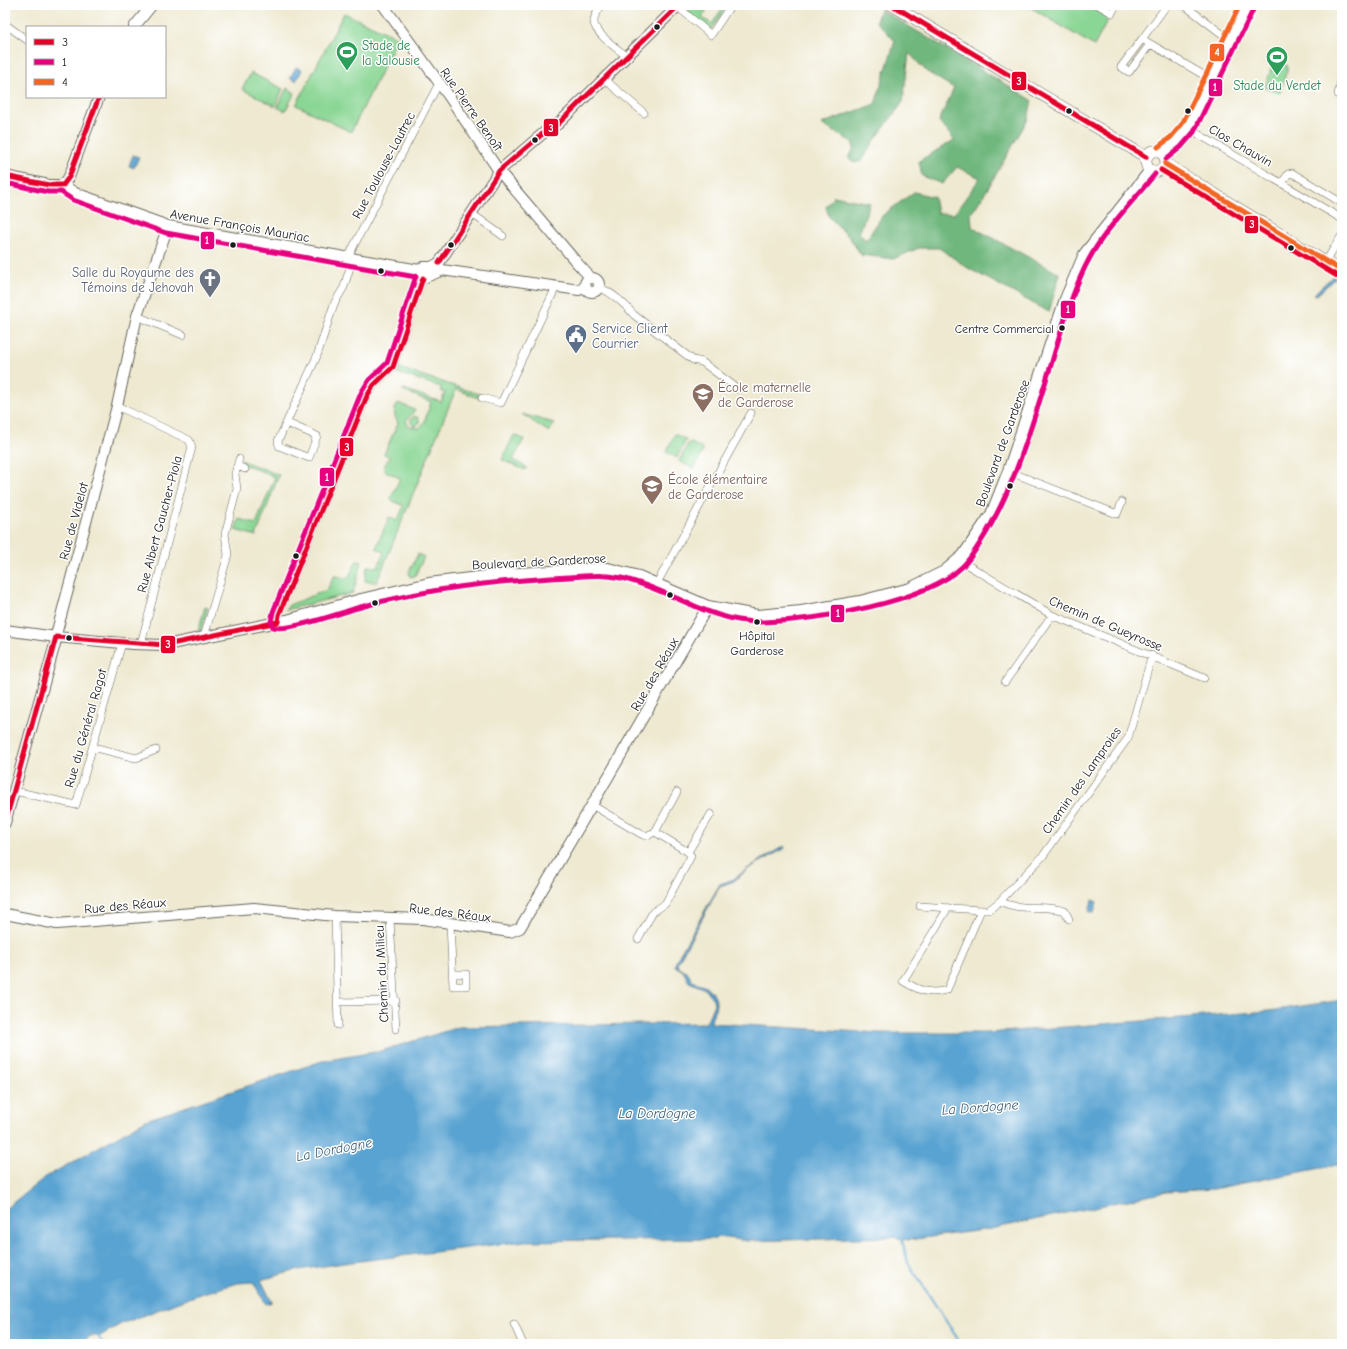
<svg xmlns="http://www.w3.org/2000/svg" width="1347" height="1349" font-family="'Comic Neue',sans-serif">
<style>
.green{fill:#8ad694;stroke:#537958}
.forest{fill:#6fb77e;stroke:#466a4d}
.water{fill:#59a3d1;stroke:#3a6076}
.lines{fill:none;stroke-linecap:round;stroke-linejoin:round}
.stream{stroke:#59a3d1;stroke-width:2}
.street-casing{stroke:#66645b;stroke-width:8}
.secondary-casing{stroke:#66645b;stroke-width:12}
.primary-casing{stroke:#66645b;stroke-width:12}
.street{stroke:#fff;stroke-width:7}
.secondary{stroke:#fff;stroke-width:10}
.primary{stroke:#fff;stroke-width:11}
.bus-1-casing{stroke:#fff;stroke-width:8}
.bus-2-casing{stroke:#fff;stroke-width:8}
.bus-3-casing{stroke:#fff;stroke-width:8}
.bus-1{stroke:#e4002b;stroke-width:5}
.bus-2{stroke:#e6007e;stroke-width:5}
.bus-3{stroke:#f26522;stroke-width:5}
.bus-dot{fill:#1c1c1c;stroke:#fff;stroke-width:1.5}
.labels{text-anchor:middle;stroke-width:3;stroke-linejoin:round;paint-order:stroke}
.bus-label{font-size:12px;fill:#1c1c1c;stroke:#fff;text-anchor:end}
.leisure-label{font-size:13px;fill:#27864d;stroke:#fff;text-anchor:start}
.street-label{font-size:13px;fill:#1c1c1c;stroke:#fff}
.worship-label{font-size:13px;fill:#5b616d;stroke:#fff;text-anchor:end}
.service-label{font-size:13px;fill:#4e5e75;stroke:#fff;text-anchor:start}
.education-label{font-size:13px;fill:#785e54;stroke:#fff;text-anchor:start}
.water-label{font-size:14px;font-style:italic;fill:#3a6076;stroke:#fff}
.line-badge{stroke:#fff;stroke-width:1.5}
.badge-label{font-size:11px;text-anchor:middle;font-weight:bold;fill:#fff}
</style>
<rect width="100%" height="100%" fill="#fff"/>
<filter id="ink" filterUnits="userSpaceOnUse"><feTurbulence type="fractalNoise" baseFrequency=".025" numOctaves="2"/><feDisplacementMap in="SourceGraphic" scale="8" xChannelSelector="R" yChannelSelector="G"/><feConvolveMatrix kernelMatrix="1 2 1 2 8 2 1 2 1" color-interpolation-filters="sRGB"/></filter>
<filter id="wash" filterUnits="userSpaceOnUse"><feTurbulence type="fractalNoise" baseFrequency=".012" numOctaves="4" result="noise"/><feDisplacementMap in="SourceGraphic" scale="16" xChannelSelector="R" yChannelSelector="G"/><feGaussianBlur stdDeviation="0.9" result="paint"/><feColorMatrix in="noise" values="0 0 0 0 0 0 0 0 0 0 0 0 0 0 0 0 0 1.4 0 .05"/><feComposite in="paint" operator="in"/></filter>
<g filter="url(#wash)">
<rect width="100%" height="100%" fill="#eee9d0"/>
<path class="green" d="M 685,5 L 705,5 L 706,11 L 702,18 L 712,24 L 724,5 L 727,5 L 712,29 L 708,30 L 686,10 Z
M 1027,5 L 1089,5 L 1110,16 L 1094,46 Z
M 344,13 L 398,38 L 351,132 L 296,105 Z
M 1273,62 L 1288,66 L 1280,93 L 1265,88 Z
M 251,73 L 283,89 L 275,106 L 242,89 Z
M 287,88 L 295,93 L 285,111 L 277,107 Z
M 399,368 L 479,394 L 478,398 L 456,389 L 377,582 L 365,581 L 367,566 L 378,567 L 384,552 L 376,548 L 389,517 L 397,521 L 404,506 L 393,501 L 391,498 L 400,478 L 385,471 L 384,466 L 390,457 L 384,454 L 398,423 C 394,415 393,411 398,403 L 415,410 L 406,421 L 409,426 L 419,428 L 424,423 L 431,402 L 403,391 L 404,389 L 441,402 L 445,393 L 441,391 L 441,387 L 398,373 Z
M 522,414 L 554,423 L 549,432 Z
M410.5 421a4.5 4.5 0 1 1 9 0a4.5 4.5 0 1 1-9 0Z
M 675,434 L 686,440 L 677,458 L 666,452 Z
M 514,435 L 524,439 L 513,460 L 527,468 L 525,470 L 502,460 Z
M 689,442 L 704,449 L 694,469 L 679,461 Z
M 241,460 L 279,475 L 256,536 L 235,530 L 239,519 L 256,524 L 275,477 L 249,466 L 243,466 L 240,463 Z
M 418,554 L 424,557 L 415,576 L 410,577 L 409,572 Z
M 357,561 L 362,562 L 353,593 L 286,610 L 289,605 L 327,590 L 334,576 L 348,578 Z
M 205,607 L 208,608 L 201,631 L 198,631 Z"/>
<path class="forest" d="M 880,9 L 1032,100 L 1028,119 L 987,190 L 971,214 L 972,227 L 1060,274 L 1049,312 L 968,268 L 939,248 L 919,248 L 893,259 L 861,255 L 850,238 L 829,217 L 826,207 L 834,196 L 870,203 L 859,234 L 866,240 L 883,215 L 914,192 L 934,197 L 937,213 L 954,214 L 980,178 L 957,167 L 942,184 L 922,176 L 919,161 L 954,140 L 939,121 L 954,88 L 927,72 L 909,53 L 903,102 L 874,141 L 862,161 L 854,163 L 849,158 L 854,148 L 852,142 L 821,124 L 875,104 L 895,41 L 876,22 Z"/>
<path class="water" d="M 296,67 L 302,70 L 296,81 L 290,78 Z
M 133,155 L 139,157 L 134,168 L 129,166 Z
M 1333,276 L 1336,277 L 1317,295 L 1314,294 Z
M 784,846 L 785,848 L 748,869 L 734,881 L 720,886 L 677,964 L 679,968 L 687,971 L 692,981 C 702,984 717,991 716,1004 C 716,1010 711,1017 711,1023 L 880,1033 L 988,1033 L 1269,1011 L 1342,1000 L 1342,1164 L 1213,1189 L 1166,1192 L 991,1229 L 908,1240 L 893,1237 L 748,1241 L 719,1237 L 715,1239 L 525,1241 L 344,1263 L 298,1270 L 261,1280 L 272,1302 L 266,1304 L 253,1282 L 238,1283 L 197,1295 L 121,1324 L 100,1336 L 91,1336 L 78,1344 L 5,1344 L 5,1209 L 44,1178 L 146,1120 L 322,1061 L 381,1051 L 459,1027 L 706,1023 L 714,1004 L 713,999 L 705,989 L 689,982 L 683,971 L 675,966 L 676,961 L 720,884 L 734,879 L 750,867 Z
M 1092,900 L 1097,902 L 1094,913 L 1089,912 Z"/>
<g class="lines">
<path class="stream" d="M 901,1236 L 908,1263 L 961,1344
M 96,1334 L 104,1344"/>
</g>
</g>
<g filter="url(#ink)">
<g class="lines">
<g class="street-casing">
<path id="street" d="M 602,5 C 599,10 594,15 594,21 C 593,33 619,50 628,57
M 1098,5 L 1112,13 L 1116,5
M 1167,5 L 1142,39 L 1212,80
M 1184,5 L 1230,40
M 678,7 L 711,35 L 731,5
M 5,24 L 27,40
M 1142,39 L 1121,67 L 1129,72 L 1150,44
M 1342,77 L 1338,94 L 1342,100
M 604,79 L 644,113
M 1188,128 L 1342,219
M 1282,183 L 1288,174 L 1292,173 L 1342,203
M 471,213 L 503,236
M 348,257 L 439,83
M 1326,261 L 1342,235
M 599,287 C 612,293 625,304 634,315 L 693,360 L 702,362 L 738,389
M 137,316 L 183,335
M 482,398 L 501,403 L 556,287
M 117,406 L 189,440 L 192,447 L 141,644
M 287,423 L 317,436 L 309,458 L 279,446 L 278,441 L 317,356 L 334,304 L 344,287 L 353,258
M 237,466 L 245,469
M 1008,471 L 1117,514 L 1122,502
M 959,560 L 1052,615 L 1204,678
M 657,583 L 751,413
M 278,622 L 279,615 L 367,396 L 374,385 L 393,367 L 423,278
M 204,637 L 228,555 L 225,534 L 237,489 L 235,474 L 239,459
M 1005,682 L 1052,615
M 93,747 L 136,758 L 156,750
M 15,791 L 76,805 L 122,643
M 592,805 L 641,834 L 646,836 L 655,832 L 688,852 L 711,814
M 655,832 L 677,792
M 920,906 L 981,910 L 989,910 L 1000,901
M 948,908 L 903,981 C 918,990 929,995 947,990 L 981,910
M 335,916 L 338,1025
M 390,919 L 396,1029
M 1069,919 L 1065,911 C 1044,904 1020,912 1000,901 L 1043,856 L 1128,738 L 1152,655
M 450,924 L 453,986 L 466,986 L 466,974 L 453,974
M 638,939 L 653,912 L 665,904 L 689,860 L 691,856 L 688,852
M 337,1002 L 396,1001
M 514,1324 L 523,1344"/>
</g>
<g class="secondary-casing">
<path id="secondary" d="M 383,5 L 448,95 L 499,171 L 578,264 L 591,278
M 134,27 L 152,5
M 1162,153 L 1176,142 L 1188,128 L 1248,5
M 5,176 L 49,185 L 63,185
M 63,185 L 75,193 L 168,226 L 419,270 L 423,267 L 431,267 L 439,263
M 63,185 L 69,177 L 99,97
M 439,263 L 499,171 L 547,130 L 558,124 L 679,5
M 419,270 L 420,276 L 423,278 L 441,271
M 442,270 L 579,290 L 586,287
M585 285a7 7 0 1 1 14 0a7 7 0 1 1-14 0Z
M 5,630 L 56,637 L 133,644 L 166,645 L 287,620 L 361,599 L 429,583 L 503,574 L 600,568 L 608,568 L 639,576 L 708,606 L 757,615 L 801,611 L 860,601 L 910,588 L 944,571 L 963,555 L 991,514 L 1008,471 L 1065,299 L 1084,254 L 1150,170
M 5,823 L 55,644 L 57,631 L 117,406 L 137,316 L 168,226
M 5,914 L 57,924 L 254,908 L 335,916 L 423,919 L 510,932 L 520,928 L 708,606"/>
</g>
<g class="primary-casing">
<path id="primary" d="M 892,5 L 1146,157
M 1166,163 L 1161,170 L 1156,172 L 1148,169 L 1145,160 L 1150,152 C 1159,149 1166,154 1166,163 L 1174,169 L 1342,272"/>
</g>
<use href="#street" class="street"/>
<use href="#secondary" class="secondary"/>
<use href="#primary" class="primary"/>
<g class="bus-1-casing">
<path id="bus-1" d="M 892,5 L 1146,157
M 1161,170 L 1342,279
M 5,176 L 49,185 L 63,185
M 63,185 L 69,177 L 99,97
M 439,263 L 499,171 L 547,130 L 558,124 L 679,5
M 278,622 L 279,615 L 367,396 L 374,385 L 393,367 L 423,278
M 56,637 L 166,645 L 278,622
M 5,823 L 56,637"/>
</g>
<g class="bus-2-casing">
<path id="bus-2" d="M 1166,159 L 1181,147 L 1194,132 L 1254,8
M 5,183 L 48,192 L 61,192 L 73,200 L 166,233 L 416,277
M 416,276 L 387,363 L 369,380 L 361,393 L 273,612 L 271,622 L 273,627 C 287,632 340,613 357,608 C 427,588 497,581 569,577 C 587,576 604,574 621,578 C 671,589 712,624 764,622 C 817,620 925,603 963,566 C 970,559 975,551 980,543 C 1015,489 1031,426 1051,365 C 1061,332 1070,298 1085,267 C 1102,232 1131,204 1155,174"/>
</g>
<g class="bus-3-casing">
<path id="bus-3" d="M 1158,147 L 1171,137 L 1182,124 L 1240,5
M 1165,164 L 1342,271"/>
</g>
<use href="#bus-1" class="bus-1"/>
<use href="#bus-2" class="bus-2"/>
<use href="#bus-3" class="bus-3"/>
</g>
</g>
<defs>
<g id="stadium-pin" transform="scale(1.15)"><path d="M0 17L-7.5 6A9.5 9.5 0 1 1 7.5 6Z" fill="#2e9e5b" stroke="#fff"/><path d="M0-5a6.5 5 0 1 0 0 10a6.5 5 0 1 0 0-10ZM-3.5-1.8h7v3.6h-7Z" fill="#fff"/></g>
<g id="church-pin" transform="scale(1.15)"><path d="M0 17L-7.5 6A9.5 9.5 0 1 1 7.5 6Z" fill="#6b7280" stroke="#fff"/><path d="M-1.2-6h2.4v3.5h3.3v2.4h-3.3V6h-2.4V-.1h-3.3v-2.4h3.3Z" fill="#fff"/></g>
<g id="civic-pin" transform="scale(1.15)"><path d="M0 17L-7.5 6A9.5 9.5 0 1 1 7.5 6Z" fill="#5c6f8a" stroke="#fff"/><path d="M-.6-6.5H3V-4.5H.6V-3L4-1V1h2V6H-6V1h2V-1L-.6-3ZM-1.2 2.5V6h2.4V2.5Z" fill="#fff"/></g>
<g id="school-pin" transform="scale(1.15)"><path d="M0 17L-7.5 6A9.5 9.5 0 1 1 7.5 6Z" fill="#8d6e63" stroke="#fff"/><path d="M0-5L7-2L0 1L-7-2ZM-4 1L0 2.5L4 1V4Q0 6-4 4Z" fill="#fff"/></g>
</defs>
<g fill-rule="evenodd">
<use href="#stadium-pin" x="347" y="52"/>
<use href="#stadium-pin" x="1277" y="57"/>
<use href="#church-pin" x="210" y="279"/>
<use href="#civic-pin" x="576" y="335"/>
<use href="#school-pin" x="703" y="394"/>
<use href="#school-pin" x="652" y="486"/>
</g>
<g class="bus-dot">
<circle cx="657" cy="27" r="3.5"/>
<circle cx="1069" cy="111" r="3.5"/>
<circle cx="1188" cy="111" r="3.5"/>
<circle cx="535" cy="140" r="3.5"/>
<circle cx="233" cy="245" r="3.5"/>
<circle cx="451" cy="245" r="3.5"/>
<circle cx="1291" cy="248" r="3.5"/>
<circle cx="381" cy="271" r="3.5"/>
<circle cx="1062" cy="328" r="3.5"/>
<circle cx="1010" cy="486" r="3.5"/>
<circle cx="296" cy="556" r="3.5"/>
<circle cx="670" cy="595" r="3.5"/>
<circle cx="375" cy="603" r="3.5"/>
<circle cx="757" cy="622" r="3.5"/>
<circle cx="69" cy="638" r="3.5"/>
</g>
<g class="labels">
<g class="bus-label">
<text x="1054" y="333">Centre Commercial</text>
<text x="757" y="640" text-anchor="middle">Hôpital<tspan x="757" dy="15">Garderose</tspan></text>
</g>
<g class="leisure-label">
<text x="362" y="50">Stade de<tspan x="362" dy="15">la Jalousie</tspan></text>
<text x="1277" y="90" text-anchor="middle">Stade du Verdet</text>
</g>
<g class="street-label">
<text transform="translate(472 109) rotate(55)" y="5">Rue Pierre Benoît</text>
<text transform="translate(1241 145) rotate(30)" y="5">Clos Chauvin</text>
<text transform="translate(383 165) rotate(-62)" y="5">Rue Toulouse-Lautrec</text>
<text transform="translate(240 225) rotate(10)" y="5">Avenue François Mauriac</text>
<text transform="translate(1002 443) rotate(-70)" y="5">Boulevard de Garderose</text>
<text transform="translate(73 521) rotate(-75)" y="5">Rue de Videlot</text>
<text transform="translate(159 524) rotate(-75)" y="5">Rue Albert Gaucher-Piola</text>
<text transform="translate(539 561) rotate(-3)" y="5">Boulevard de Garderose</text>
<text transform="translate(1106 623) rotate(23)" y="5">Chemin de Gueyrosse</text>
<text transform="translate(654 674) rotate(-60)" y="5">Rue des Réaux</text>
<text transform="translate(85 728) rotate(-74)" y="5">Rue du Général Ragot</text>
<text transform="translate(1081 780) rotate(-55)" y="5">Chemin des Lamproies</text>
<text transform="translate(125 905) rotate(-5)" y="5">Rue des Réaux</text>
<text transform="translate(450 912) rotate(7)" y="5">Rue des Réaux</text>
<text transform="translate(381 974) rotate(-93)" y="5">Chemin du Milieu</text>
</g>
<g class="worship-label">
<text x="194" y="277">Salle du Royaume des<tspan x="194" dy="15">Témoins de Jehovah</tspan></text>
</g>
<g class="service-label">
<text x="592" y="333">Service Client<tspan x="592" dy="15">Courrier</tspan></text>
</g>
<g class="education-label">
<text x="718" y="392">École maternelle<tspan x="718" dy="15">de Garderose</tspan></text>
<text x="668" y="484">École élémentaire<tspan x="668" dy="15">de Garderose</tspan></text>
</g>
<g class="water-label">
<text transform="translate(980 1107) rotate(-4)" y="5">La Dordogne</text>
<text x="657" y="1118">La Dordogne</text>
<text transform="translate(334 1149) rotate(-11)" y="5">La Dordogne</text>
</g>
</g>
<g class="line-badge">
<rect x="1209" y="43" width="16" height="19" rx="4" fill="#f26522"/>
<rect x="1011" y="71" width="16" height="20" rx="4" fill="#e4002b"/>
<rect x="1208" y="78" width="15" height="19" rx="4" fill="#e6007e"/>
<rect x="543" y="118" width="16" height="19" rx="4" fill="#e4002b"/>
<rect x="1244" y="215" width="15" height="19" rx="4" fill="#e4002b"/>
<rect x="200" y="231" width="15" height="19" rx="4" fill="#e6007e"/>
<rect x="1060" y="300" width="16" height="19" rx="4" fill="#e6007e"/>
<rect x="339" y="437" width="15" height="20" rx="4" fill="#e4002b"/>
<rect x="319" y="467" width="16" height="20" rx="4" fill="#e6007e"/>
<rect x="830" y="604" width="15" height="19" rx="4" fill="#e6007e"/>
<rect x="160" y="635" width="16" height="19" rx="4" fill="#e4002b"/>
</g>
<g class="badge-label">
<text x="1217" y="56">4</text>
<text x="1019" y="85">3</text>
<text x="1215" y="91">1</text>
<text x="551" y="132">3</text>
<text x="1252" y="228">3</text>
<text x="207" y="244">1</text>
<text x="1068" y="313">1</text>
<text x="347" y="451">3</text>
<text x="327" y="481">1</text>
<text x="838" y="617">1</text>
<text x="168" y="648">3</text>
</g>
<rect width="1347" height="1349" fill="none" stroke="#fff" stroke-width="20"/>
<rect x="26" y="26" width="140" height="72" fill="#ffffff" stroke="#a4a4a4"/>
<rect x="34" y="39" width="20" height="6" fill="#e4002b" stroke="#a4a4a4"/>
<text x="62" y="46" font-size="12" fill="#1c1c1c">3</text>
<rect x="34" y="59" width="20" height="6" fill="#e6007e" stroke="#a4a4a4"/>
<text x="62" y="66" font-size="12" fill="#1c1c1c">1</text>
<rect x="34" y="79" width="20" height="6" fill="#f26522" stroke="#a4a4a4"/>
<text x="62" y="86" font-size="12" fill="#1c1c1c">4</text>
</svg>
